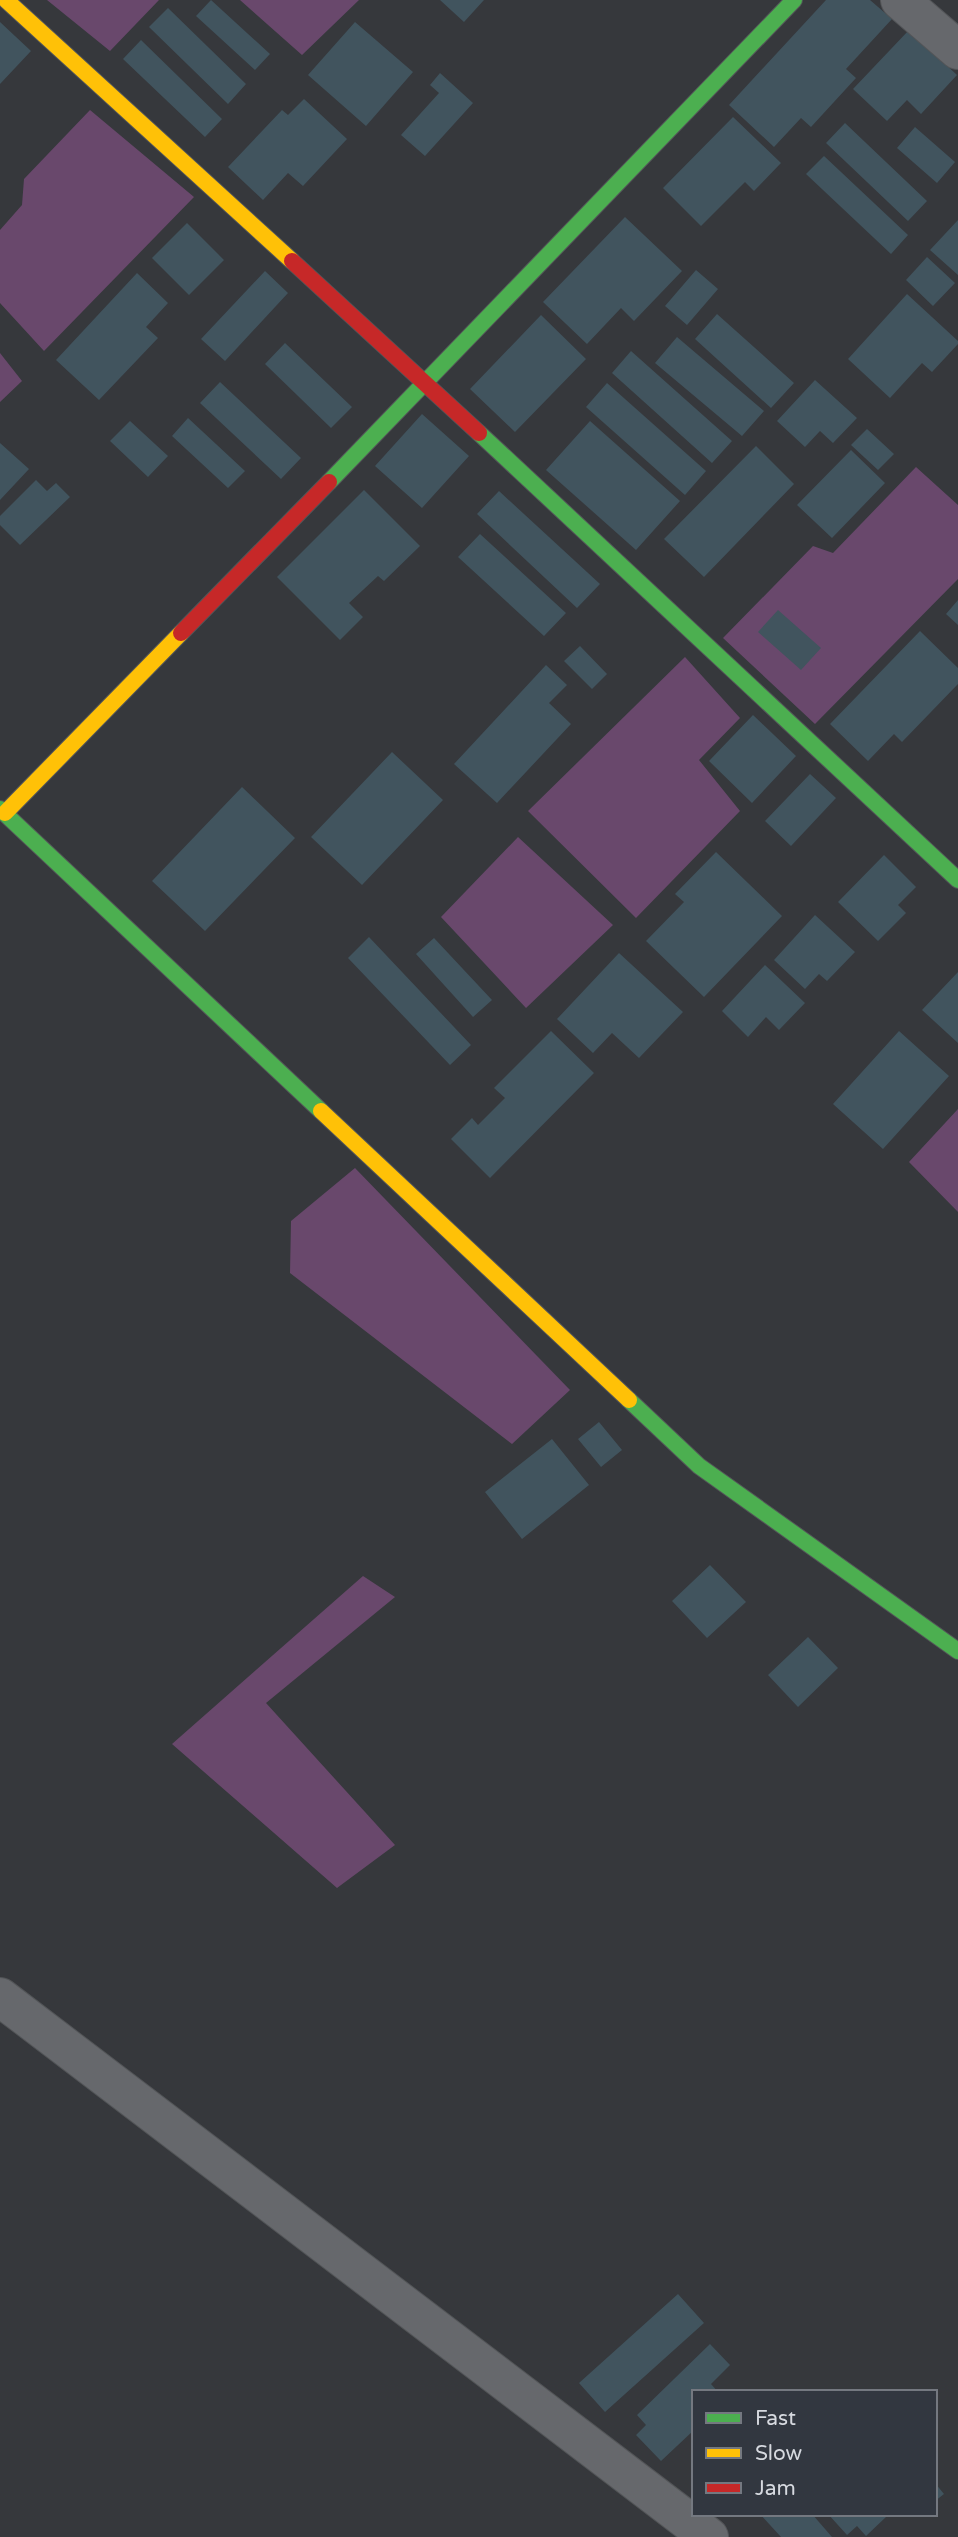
<svg xmlns="http://www.w3.org/2000/svg" width="958" height="2537" font-family="'Varela Round',sans-serif">
<style>
.green{fill:#69486c}
.building{fill:#41545e}
.lines{fill:none;stroke-linecap:round;stroke-linejoin:round}
.street-casing{stroke:#535558;stroke-width:40}
.fast-casing{stroke:#535558;stroke-width:18}
.slow-casing{stroke:#535558;stroke-width:18}
.jam-casing{stroke:#535558;stroke-width:18}
.street{stroke:#66686c;stroke-width:38}
.fast{stroke:#4caf50;stroke-width:16}
.slow{stroke:#ffc107;stroke-width:16}
.jam{stroke:#c62828;stroke-width:16}
</style>
<rect width="100%" height="100%" fill="#36383c"/>
<path class="green" d="M 47,0 L 159,0 L 110,51 Z
M 240,0 L 359,0 L 302,55 Z
M 90,110 L 194,197 L 44,351 L 0,303 L 0,230 L 22,205 L 24,179 Z
M 0,353 L 22,381 L 0,402 Z
M 916,467 L 958,505 L 958,579 L 815,724 L 723,638 L 813,546 L 833,553 Z
M 685,657 L 740,718 L 699,760 L 740,811 L 636,918 L 528,811 Z
M 518,837 L 613,925 L 526,1008 L 441,917 Z
M 958,1109 L 958,1212 L 909,1162 Z
M 355,1168 L 570,1390 L 512,1444 L 290,1273 L 291,1221 Z
M 363,1576 L 395,1597 L 266,1703 L 395,1845 L 337,1888 L 172,1744 Z"/>
<path class="building" d="M 211,0 L 270,54 L 255,70 L 196,16 Z
M 440,0 L 484,0 L 464,22 Z
M 826,0 L 870,0 L 892,19 L 846,69 L 856,78 L 811,127 L 801,118 L 774,147 L 729,105 Z
M 168,8 L 246,84 L 228,104 L 149,27 Z
M 0,22 L 31,51 L 0,84 Z
M 355,22 L 413,72 L 366,126 L 308,75 Z
M 909,30 L 957,75 L 921,114 L 907,100 L 887,121 L 853,89 Z
M 141,40 L 222,119 L 205,137 L 123,59 Z
M 440,73 L 473,103 L 425,156 L 401,135 L 439,93 L 430,85 Z
M 304,99 L 347,139 L 303,186 L 288,173 L 263,200 L 228,167 L 282,110 L 288,115 Z
M 733,117 L 781,163 L 754,191 L 745,182 L 701,226 L 663,188 Z
M 845,123 L 927,201 L 908,221 L 826,143 Z
M 915,127 L 955,162 L 937,183 L 897,148 Z
M 824,156 L 908,235 L 891,254 L 806,174 Z
M 625,217 L 682,271 L 634,321 L 621,308 L 587,344 L 543,302 Z
M 958,220 L 958,275 L 930,250 Z
M 187,223 L 224,260 L 189,295 L 152,258 Z
M 927,257 L 955,283 L 933,306 L 906,280 Z
M 696,270 L 718,289 L 687,325 L 665,306 Z
M 265,271 L 288,293 L 225,361 L 201,339 Z
M 137,273 L 168,303 L 146,327 L 158,338 L 99,400 L 56,360 Z
M 907,294 L 958,341 L 958,344 L 932,372 L 922,363 L 890,398 L 848,359 Z
M 717,314 L 794,383 L 771,408 L 695,339 Z
M 541,315 L 586,359 L 515,432 L 470,389 Z
M 677,337 L 764,411 L 742,436 L 655,363 Z
M 285,343 L 352,407 L 331,428 L 265,364 Z
M 631,351 L 732,441 L 712,463 L 612,373 Z
M 815,380 L 857,418 L 833,443 L 820,431 L 805,447 L 777,421 Z
M 220,382 L 301,458 L 281,479 L 200,403 Z
M 607,383 L 706,471 L 685,495 L 586,407 Z
M 422,414 L 469,456 L 422,508 L 375,466 Z
M 188,418 L 245,471 L 228,488 L 172,436 Z
M 130,421 L 168,456 L 148,477 L 110,441 Z
M 590,421 L 680,501 L 636,550 L 546,470 Z
M 867,429 L 894,454 L 878,470 L 851,445 Z
M 0,443 L 29,469 L 0,500 Z
M 756,446 L 794,484 L 704,577 L 664,539 Z
M 851,450 L 885,483 L 832,538 L 797,505 Z
M 36,480 L 47,491 L 56,483 L 70,497 L 20,545 L 0,525 L 0,516 Z
M 364,490 L 420,546 L 384,581 L 378,576 L 349,603 L 363,617 L 340,640 L 277,577 Z
M 499,491 L 600,584 L 577,608 L 477,514 Z
M 480,534 L 566,613 L 544,636 L 458,557 Z
M 958,600 L 958,625 L 946,614 Z
M 778,610 L 821,648 L 801,670 L 758,632 Z
M 920,631 L 958,668 L 958,684 L 902,742 L 894,734 L 868,761 L 830,724 Z
M 580,646 L 607,674 L 592,689 L 564,661 Z
M 546,665 L 567,685 L 549,703 L 571,724 L 497,803 L 454,764 Z
M 753,715 L 796,756 L 752,803 L 709,761 Z
M 392,752 L 443,800 L 362,885 L 311,837 Z
M 810,774 L 836,798 L 791,846 L 765,821 Z
M 242,787 L 295,838 L 205,931 L 152,881 Z
M 716,852 L 782,916 L 704,997 L 646,941 L 684,902 L 675,894 Z
M 884,855 L 916,887 L 898,905 L 906,913 L 878,941 L 838,902 Z
M 815,915 L 855,952 L 827,981 L 819,974 L 805,989 L 774,960 Z
M 369,937 L 471,1045 L 450,1065 L 348,958 Z
M 434,938 L 492,1000 L 473,1017 L 416,954 Z
M 619,953 L 683,1012 L 639,1058 L 612,1033 L 593,1053 L 557,1019 Z
M 765,965 L 805,1003 L 779,1030 L 766,1017 L 748,1037 L 722,1011 Z
M 958,972 L 958,1043 L 922,1010 Z
M 551,1031 L 594,1073 L 490,1178 L 451,1139 L 472,1118 L 478,1125 L 505,1098 L 494,1088 Z
M 899,1031 L 949,1076 L 883,1149 L 833,1104 Z
M 599,1422 L 622,1450 L 601,1467 L 578,1439 Z
M 552,1439 L 589,1485 L 522,1539 L 485,1492 Z
M 710,1565 L 746,1602 L 707,1638 L 672,1601 Z
M 808,1637 L 838,1668 L 798,1707 L 768,1675 Z
M 678,2294 L 704,2323 L 605,2412 L 579,2383 Z
M 710,2344 L 730,2365 L 711,2384 L 718,2392 L 694,2392 L 694,2430 L 661,2461 L 636,2435 L 646,2425 L 637,2415 Z
M 935,2483 L 944,2494 L 935,2501 Z
M 760,2514 L 812,2514 L 832,2537 L 781,2537 Z
M 828,2514 L 884,2514 L 886,2517 L 866,2536 L 857,2526 L 847,2535 Z"/>
<g class="lines">
<g class="street-casing">
<path id="street" d="M 900,0 L 958,50
M 0,1997 L 709,2537"/>
</g>
<g class="fast-casing">
<path id="fast" d="M 479,433 L 958,880
M 329,482 L 794,0
M 0,809 L 321,1111
M 629,1400 L 699,1466 L 958,1651"/>
</g>
<g class="slow-casing">
<path id="slow" d="M 6,0 L 292,261
M 5,813 L 181,633
M 321,1111 L 629,1400"/>
</g>
<g class="jam-casing">
<path id="jam" d="M 292,261 L 479,433
M 181,633 L 329,482"/>
</g>
<use href="#street" class="street"/>
<use href="#fast" class="fast"/>
<use href="#slow" class="slow"/>
<use href="#jam" class="jam"/>
</g>
<rect x="692" y="2390" width="245" height="126" fill="#323740" stroke="#747880" stroke-width="2"/>
<rect x="706" y="2413" width="35" height="10" fill="#4caf50" stroke="#747880" stroke-width="2"/>
<text x="755" y="2425" font-size="21" fill="#d6d9df">Fast</text>
<rect x="706" y="2448" width="35" height="10" fill="#ffc107" stroke="#747880" stroke-width="2"/>
<text x="755" y="2460" font-size="21" fill="#d6d9df">Slow</text>
<rect x="706" y="2483" width="35" height="10" fill="#c62828" stroke="#747880" stroke-width="2"/>
<text x="755" y="2495" font-size="21" fill="#d6d9df">Jam</text>
</svg>
